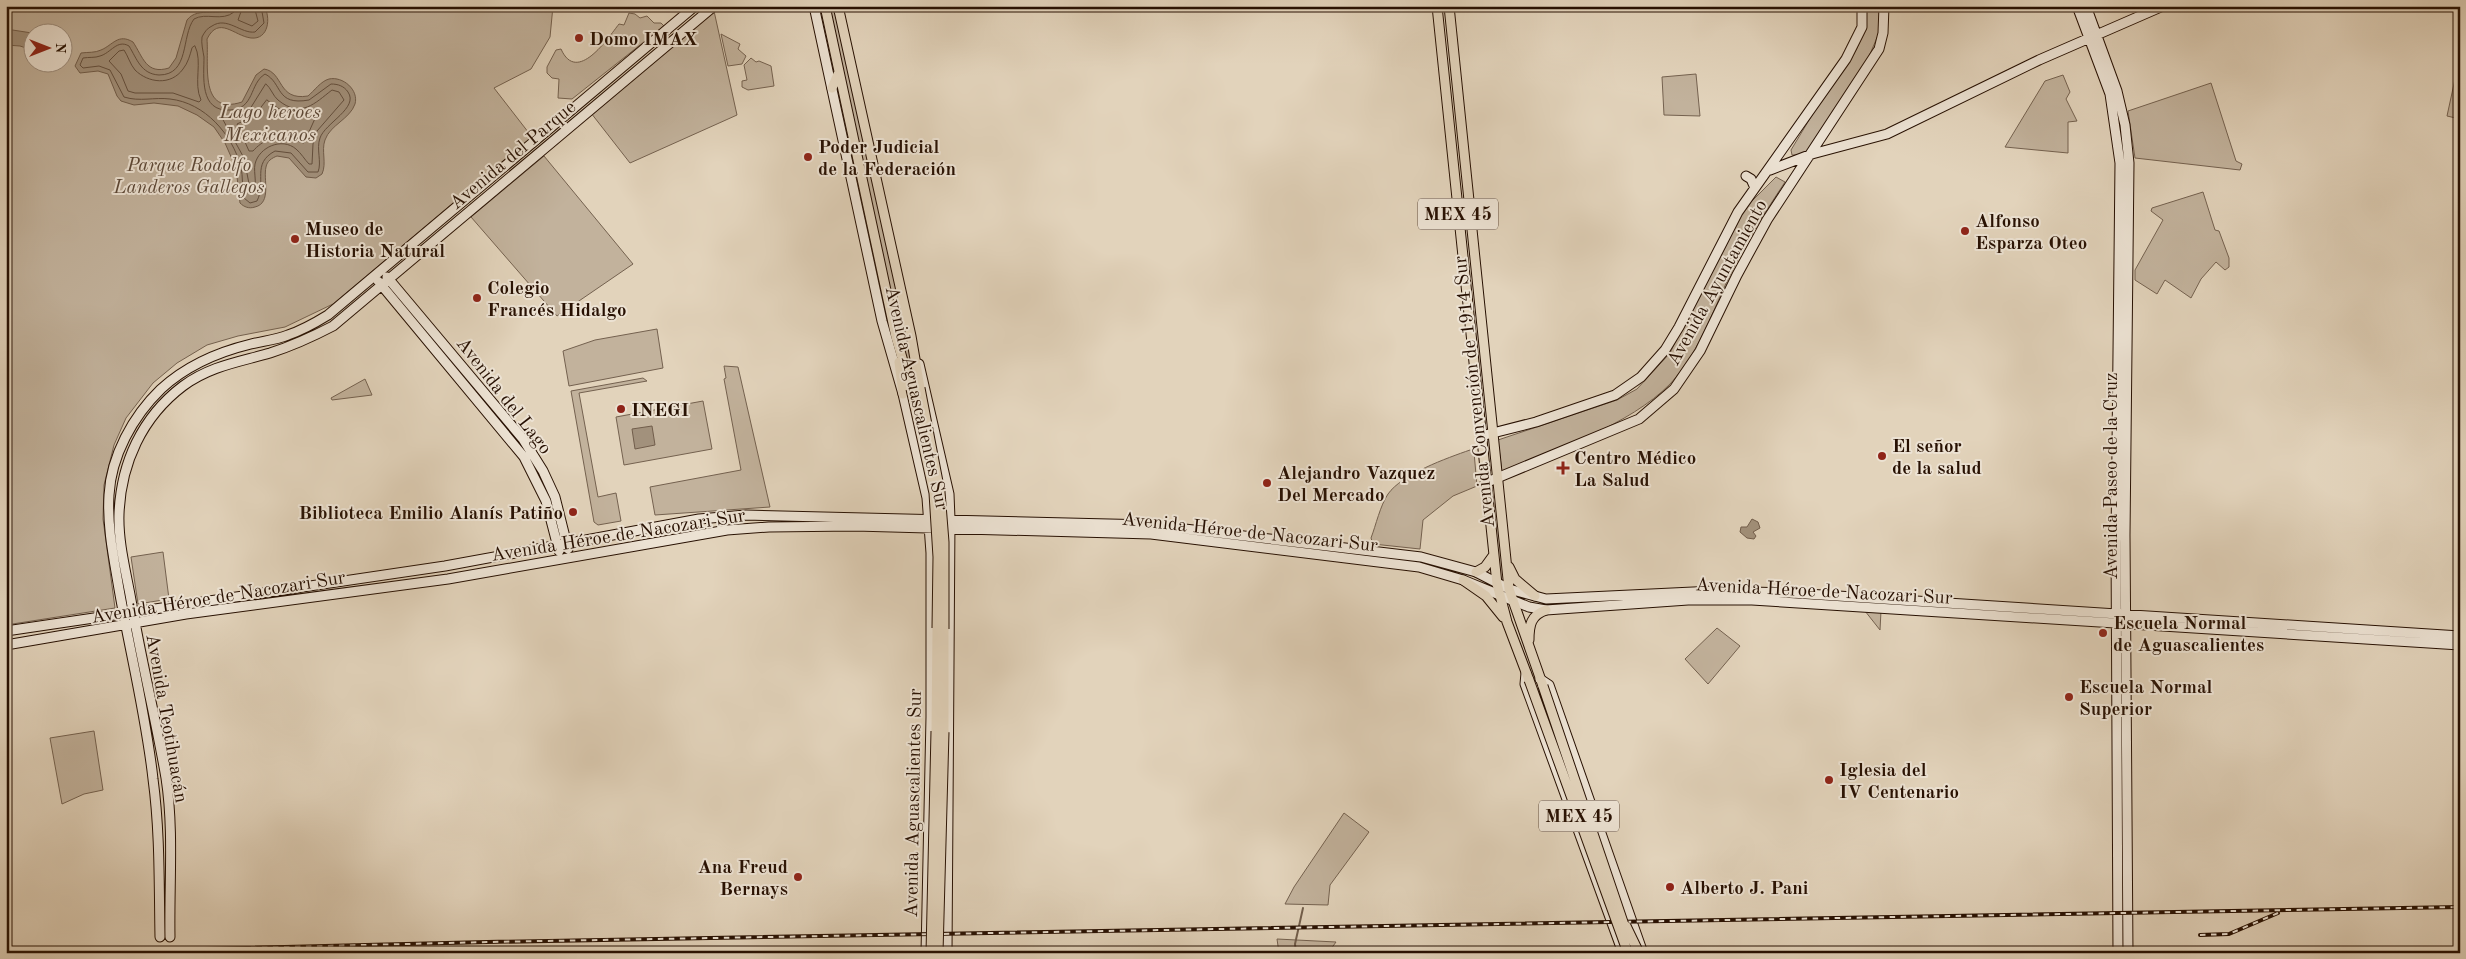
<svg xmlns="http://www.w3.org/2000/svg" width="2466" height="959" font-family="'Old Standard TT',serif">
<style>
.green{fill:#c2b29c;stroke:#74614f;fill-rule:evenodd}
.water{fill:#a2917c;stroke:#715d4b}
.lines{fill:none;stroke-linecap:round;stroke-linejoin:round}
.shore{stroke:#64503f;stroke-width:1}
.stream{stroke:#715d4b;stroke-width:2}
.secondary-casing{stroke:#271002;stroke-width:11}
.primary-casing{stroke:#271002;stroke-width:11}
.secondary{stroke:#ece2d3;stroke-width:9}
.primary{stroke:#e2d3bb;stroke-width:9}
.rail-casing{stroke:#271002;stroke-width:4}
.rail{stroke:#ece2d3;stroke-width:2;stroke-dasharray:5.5;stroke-linecap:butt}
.primary-bridge-casing{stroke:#271002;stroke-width:11;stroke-linecap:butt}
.primary-bridge{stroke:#e2d3bb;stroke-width:9}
.poi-dot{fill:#8f2418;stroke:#ece2d3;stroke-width:2}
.labels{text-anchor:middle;stroke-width:4;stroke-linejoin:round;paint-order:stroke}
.shield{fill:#ece2d3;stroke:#624f41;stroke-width:1}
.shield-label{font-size:18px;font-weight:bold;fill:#271002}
.poi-label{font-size:19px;font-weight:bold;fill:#271002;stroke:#ece2d3;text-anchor:start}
.street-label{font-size:19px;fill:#271002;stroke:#ece2d3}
.park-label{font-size:19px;font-style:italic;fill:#5d4938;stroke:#ece2d3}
.water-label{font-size:20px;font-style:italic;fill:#5e4a39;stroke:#ece2d3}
</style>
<rect width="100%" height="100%" fill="#e2d3bb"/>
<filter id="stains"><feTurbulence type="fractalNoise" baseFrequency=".004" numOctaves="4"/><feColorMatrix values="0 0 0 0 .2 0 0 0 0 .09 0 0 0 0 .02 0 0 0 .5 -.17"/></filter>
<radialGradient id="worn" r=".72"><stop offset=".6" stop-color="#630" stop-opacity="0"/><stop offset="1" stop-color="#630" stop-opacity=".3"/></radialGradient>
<path class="green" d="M 6,6 L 553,6 L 550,37 L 531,69 L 494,88 L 532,137 L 333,304 L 285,327 L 238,336 L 207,345 L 177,363 L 153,383 L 126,418 L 114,445 L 104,485 L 103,519 L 115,608 L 6,625 ZM 32,32 L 62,32 L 62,62 L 32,62 Z
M 828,6 L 834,6 L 909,341 L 916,389 L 901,339 Z
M 1866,6 L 1881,6 L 1879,33 L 1864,68 L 1811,148 L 1802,155 L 1792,155 L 1791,150 L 1826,92 L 1856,50 L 1866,27 Z
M 714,11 L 737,115 L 630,163 L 591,113 Z
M 629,13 L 635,14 L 640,18 L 647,16 L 654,23 L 661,23 L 664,26 L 572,99 L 558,98 L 559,79 L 552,78 L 547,73 L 547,67 L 556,50 L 561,49 C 577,85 608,38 619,24 L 624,25 Z
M 721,34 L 740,44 L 738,49 L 746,56 L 742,64 L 728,66 Z
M 2460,56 L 2460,119 L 2447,116 Z
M 751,58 L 756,62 L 759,61 L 771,66 L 774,86 L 748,90 L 742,87 L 742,81 L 747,80 L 744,65 Z
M 1696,74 L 1700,116 L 1664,115 L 1662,77 Z
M 2063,75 L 2070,92 L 2066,99 L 2077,121 L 2068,122 L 2068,153 L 2005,147 L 2045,81 Z
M 2211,83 L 2236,161 L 2242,164 L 2240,170 L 2135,158 L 2128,111 Z
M 544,156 L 633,264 L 557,316 L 471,217 Z
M 1776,177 L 1785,182 C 1766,211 1747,240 1732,271 C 1713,309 1700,352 1670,384 C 1630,425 1555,450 1502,473 L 1498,440 L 1617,400 L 1637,389 L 1670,353 L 1731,228 L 1744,209 Z
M 2203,192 L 2215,230 L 2219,231 L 2229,258 L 2229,267 L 2225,270 L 2216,262 L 2201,279 L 2191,298 L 2165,280 L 2157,294 L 2135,280 L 2135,270 L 2163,220 L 2151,211 L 2152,208 Z
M 657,329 L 663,368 L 569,386 L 563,351 L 595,340 Z
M 724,366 L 738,367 L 770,507 L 655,515 L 650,487 L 741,470 L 724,379 L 726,378 Z
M 643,378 L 647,381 L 579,393 L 598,497 L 616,493 L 621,521 L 598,525 L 594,522 L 571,391 Z
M 365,379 L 372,395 L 332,400 L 331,398 Z
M 703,401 L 712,449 L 624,465 L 616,417 Z
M 1470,450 L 1474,452 L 1477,486 L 1453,496 L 1423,520 L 1420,549 L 1373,544 L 1371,538 C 1376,525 1380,506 1388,494 C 1402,474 1447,458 1470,450 Z
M 163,552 L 169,599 L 138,604 L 131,557 Z
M 1865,611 L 1881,611 L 1880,630 Z
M 1717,628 L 1740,646 L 1708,684 L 1685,659 Z
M 94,731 L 103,790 L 84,794 L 62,804 L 50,738 Z
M 1344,813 L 1369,832 L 1330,885 L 1328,905 L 1285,904 L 1294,887 Z
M 1277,939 L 1336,942 L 1328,953 L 1279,953 Z"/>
<path class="water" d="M 234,6 L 264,6 C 271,17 269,40 251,38 C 234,36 219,15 207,39 C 209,65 199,116 242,102 L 256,75 L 264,69 C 284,72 277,101 308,96 C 314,91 321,81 329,79 C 343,76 359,90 355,104 C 350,119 330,125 325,140 C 321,151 327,163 322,174 L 316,178 L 306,177 L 289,158 L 277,156 C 272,158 267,161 266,167 C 263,179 272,203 255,207 C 249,209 244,207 240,203 L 236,168 L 225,143 L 214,127 L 197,115 L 178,106 L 154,103 L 134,105 L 121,101 L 117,96 L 108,74 L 98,71 L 80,73 L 75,66 L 81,53 C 88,52 95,53 101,50 C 113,45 118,33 133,42 C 143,57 146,75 169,68 L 176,58 L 187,20 C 199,5 219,19 234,6 Z
M 6,29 L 32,33 L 32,50 L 20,46 L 6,45 Z
M 652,426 L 655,445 L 635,449 L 632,429 Z
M 1752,519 L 1758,522 L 1760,528 L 1753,532 L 1756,536 L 1754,539 L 1747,538 L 1740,532 L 1741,527 L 1747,527 Z"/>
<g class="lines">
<path class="shore" d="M 236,6 L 234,12 C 222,22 206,12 194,19 C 181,36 190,75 159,75 C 141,74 137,59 129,46 C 117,39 111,53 100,56 C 95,58 89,57 83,58 L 80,65 L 83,68 L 99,66 L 110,70 L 124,97 C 140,102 154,97 170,99 C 205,103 232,134 241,167 C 243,177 242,188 244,198 L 250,203 L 257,201 C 267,181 251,164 275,151 L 291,153 L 308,172 L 318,172 C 322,162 316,149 320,138 C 325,123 359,108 348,92 C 344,86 338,84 331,84 L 309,100 C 275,106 283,83 265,74 C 249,84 255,109 230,110 C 199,112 204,76 204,57 C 203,51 201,43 202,37 C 204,33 207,28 212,26 C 227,16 241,34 255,32 L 264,23 L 261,6
M 243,6 L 238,20 L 252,26 L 258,21 L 254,6
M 195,46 C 203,62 193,83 201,100 L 199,102 L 173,93 L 135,93 L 128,91 L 121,74 L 109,61 L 119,51 L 124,50 C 128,56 130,64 135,70 C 148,83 171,86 183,69 C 188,63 190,55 192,48 Z
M 266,84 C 271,88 273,96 278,100 C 301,119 315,103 332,90 L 339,92 L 344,100 L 317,131 L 313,144 L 312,164 L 309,164 C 305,160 301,153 296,149 C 282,137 259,147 255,164 C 253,173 259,188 251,194 L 244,158 L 222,118 L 249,110 Z
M 267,100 C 289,118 292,113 317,114 L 304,143 C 300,143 295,139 289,138 C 275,134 262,141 253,151 L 249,151 L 237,124 L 254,116 Z"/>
<path class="stream" d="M 1296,953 L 1295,944 L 1303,908"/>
<g class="secondary-casing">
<path id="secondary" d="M 814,6 L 882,321 L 903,394 L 927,498 L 931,553 L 931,717 L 926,953
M 2077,6 L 2110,94 L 2120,163 L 2116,542 L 2118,953
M 2086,6 L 2117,91 L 2125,125 L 2129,163 L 2125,535 L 2128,953
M 1770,170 L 1812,154 L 1887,134 L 2039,60 L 2163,6
M 1746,176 L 1751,179 L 1755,188
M 387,277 L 523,439 L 543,471 L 555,497 L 568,549
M 378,281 L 524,457 L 546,501 L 559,551
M 919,364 L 949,494 L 950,519 L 947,953
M 1481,436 L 1536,422 L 1615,395 L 1641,377 L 1665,350 L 1679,327 L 1738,212 L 1846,59 L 1862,27 L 1862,6
M 1485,483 L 1639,419 L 1674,389 L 1700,351 L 1737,275 L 1767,220 L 1879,49 L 1883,33 L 1884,6
M 6,631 L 445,566 L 699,519 L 746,515 L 1151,525 L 1421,557 L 1476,572 L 1509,589 L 1546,599 L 1714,591 L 1791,593 L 2460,636
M 6,645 L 186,614 L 448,579 L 727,530 L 769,527 L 855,526 L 1151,534 L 1419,567 L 1463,580 L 1529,607 L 1546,610 L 1688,600 L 1752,600 L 2460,645
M 1526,673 L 1525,684 L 1623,953
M 1540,679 L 1549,685 L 1643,953
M 160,937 C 159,884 160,831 153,779 C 146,715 130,652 119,589 C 114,559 107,527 109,495 C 111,456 133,416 161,389 C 186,366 218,352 251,344 C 263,341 276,340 288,335 C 303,330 315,323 328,315 L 695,6
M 170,937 C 169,885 174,830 166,778 C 156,719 141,660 131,600 C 126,572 118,542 119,514 C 121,463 142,417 183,386 C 210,366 239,362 270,353 C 292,346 312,337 333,326 L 714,6"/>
</g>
<g class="primary-casing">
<path id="primary" d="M 825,6 L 896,337 L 911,389
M 838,6 L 911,336 L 920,388
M 1437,6 L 1497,584 L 1507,622 L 1529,680
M 1449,6 L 1509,589 L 1543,686
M 832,88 L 838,74
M 899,362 L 903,394
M 1509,567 L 1515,579 L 1535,596
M 1476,572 L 1485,567 L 1493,556
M 1463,580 L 1486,596 L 1503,617
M 1529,640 C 1529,625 1531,615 1546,610
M 936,731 L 937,628
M 944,732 L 944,629"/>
</g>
<use href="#secondary" class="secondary"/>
<use href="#primary" class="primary"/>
<g class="rail-casing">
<path id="rail" d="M 2200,935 L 2229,934 L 2278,913
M 42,953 L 487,942 L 2460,907"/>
</g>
<use href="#rail" class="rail"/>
<g class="primary-bridge-casing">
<path id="primary-bridge" d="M 920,388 L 940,492 L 944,542 L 944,629
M 911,389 L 934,493 L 938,557 L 937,628
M 1529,680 L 1628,953
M 1543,686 L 1626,931
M 1626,926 L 1639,953
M 931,953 L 936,731
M 938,953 L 944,732"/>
</g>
<use href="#primary-bridge" class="primary-bridge"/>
</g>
<g class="poi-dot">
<circle cx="579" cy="38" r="5"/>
<circle cx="808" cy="157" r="5"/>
<circle cx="1965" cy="231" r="5"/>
<circle cx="295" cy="239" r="5"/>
<circle cx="477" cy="298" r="5"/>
<circle cx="621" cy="409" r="5"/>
<circle cx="1882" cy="456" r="5"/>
<path d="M1560.5 460.5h5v5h5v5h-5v5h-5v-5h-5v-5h5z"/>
<circle cx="1267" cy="483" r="5"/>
<circle cx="573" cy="512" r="5"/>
<circle cx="2103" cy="633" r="5"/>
<circle cx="2069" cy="697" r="5"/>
<circle cx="1829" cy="780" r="5"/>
<circle cx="798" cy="877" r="5"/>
<circle cx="1670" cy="887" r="5"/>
</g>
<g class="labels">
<g class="shield">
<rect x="1418" y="198.5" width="80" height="31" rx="4"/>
<rect x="1539" y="800.5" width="80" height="31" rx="4"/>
</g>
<g class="shield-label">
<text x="1458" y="220">MEX 45</text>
<text x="1579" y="822">MEX 45</text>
</g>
<g class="poi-label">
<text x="589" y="45">Domo IMAX</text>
<text x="818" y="153">Poder Judicial<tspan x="818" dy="22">de la Federación</tspan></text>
<text x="1975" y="227">Alfonso<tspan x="1975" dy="22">Esparza Oteo</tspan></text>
<text x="305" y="235">Museo de<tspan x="305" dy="22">Historia Natural</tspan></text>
<text x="487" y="294">Colegio<tspan x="487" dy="22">Francés Hidalgo</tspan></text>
<text x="631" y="416">INEGI</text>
<text x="1892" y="452">El señor<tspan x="1892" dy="22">de la salud</tspan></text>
<text x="1574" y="464">Centro Médico<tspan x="1574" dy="22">La Salud</tspan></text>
<text x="1277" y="479">Alejandro Vazquez<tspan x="1277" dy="22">Del Mercado</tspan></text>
<text x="563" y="519" text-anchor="end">Biblioteca Emilio Alanís Patiño</text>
<text x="2113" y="629">Escuela Normal<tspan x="2113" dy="22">de Aguascalientes</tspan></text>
<text x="2079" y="693">Escuela Normal<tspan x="2079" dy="22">Superior</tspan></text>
<text x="1839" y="776">Iglesia del<tspan x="1839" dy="22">IV Centenario</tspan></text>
<text x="788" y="873" text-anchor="end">Ana Freud<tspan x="788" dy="22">Bernays</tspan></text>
<text x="1680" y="894">Alberto J. Pani</text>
</g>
<g class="street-label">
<text transform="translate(512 154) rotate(-40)" y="7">Avenida del Parque</text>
<text transform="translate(1716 282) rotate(-61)" y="7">Avenida Ayuntamiento</text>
<text transform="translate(1473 392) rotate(-96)" y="7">Avenida Convención de 1914 Sur</text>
<text transform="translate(505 395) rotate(52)" y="7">Avenida del Lago</text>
<text transform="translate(918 398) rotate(77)" y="7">Avenida Aguascalientes Sur</text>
<text transform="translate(2110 476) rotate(-90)" y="7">Avenida Paseo de la Cruz</text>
<text transform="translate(1250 531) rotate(6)" y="7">Avenida Héroe de Nacozari Sur</text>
<text transform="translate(618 534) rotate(-9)" y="7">Avenida Héroe de Nacozari Sur</text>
<text transform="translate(1824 590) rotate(3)" y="7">Avenida Héroe de Nacozari Sur</text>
<text transform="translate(218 596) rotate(-9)" y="7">Avenida Héroe de Nacozari Sur</text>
<text transform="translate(168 718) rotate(80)" y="7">Avenida Teotihuacán</text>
<text transform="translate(912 803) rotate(-89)" y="7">Avenida Aguascalientes Sur</text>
</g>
<g class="park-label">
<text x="189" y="171">Parque Rodolfo<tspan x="189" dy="22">Landeros Gallegos</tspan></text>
</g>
<g class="water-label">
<text x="270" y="118">Lago heroes<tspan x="270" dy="23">Mexicanos</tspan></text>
</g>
</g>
<rect width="2466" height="959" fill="none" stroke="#e2d3bb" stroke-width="25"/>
<rect x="8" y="8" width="2451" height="944" fill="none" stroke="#271002" stroke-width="2.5"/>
<rect x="12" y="12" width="2441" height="934" fill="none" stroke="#271002"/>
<g transform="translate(48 48) rotate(90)"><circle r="24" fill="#ece2d3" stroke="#9d8e7f"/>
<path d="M0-4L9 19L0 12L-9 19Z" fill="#8f2418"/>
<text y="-8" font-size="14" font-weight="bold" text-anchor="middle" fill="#271002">N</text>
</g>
<rect width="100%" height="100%" filter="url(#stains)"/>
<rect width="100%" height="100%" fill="url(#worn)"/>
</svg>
